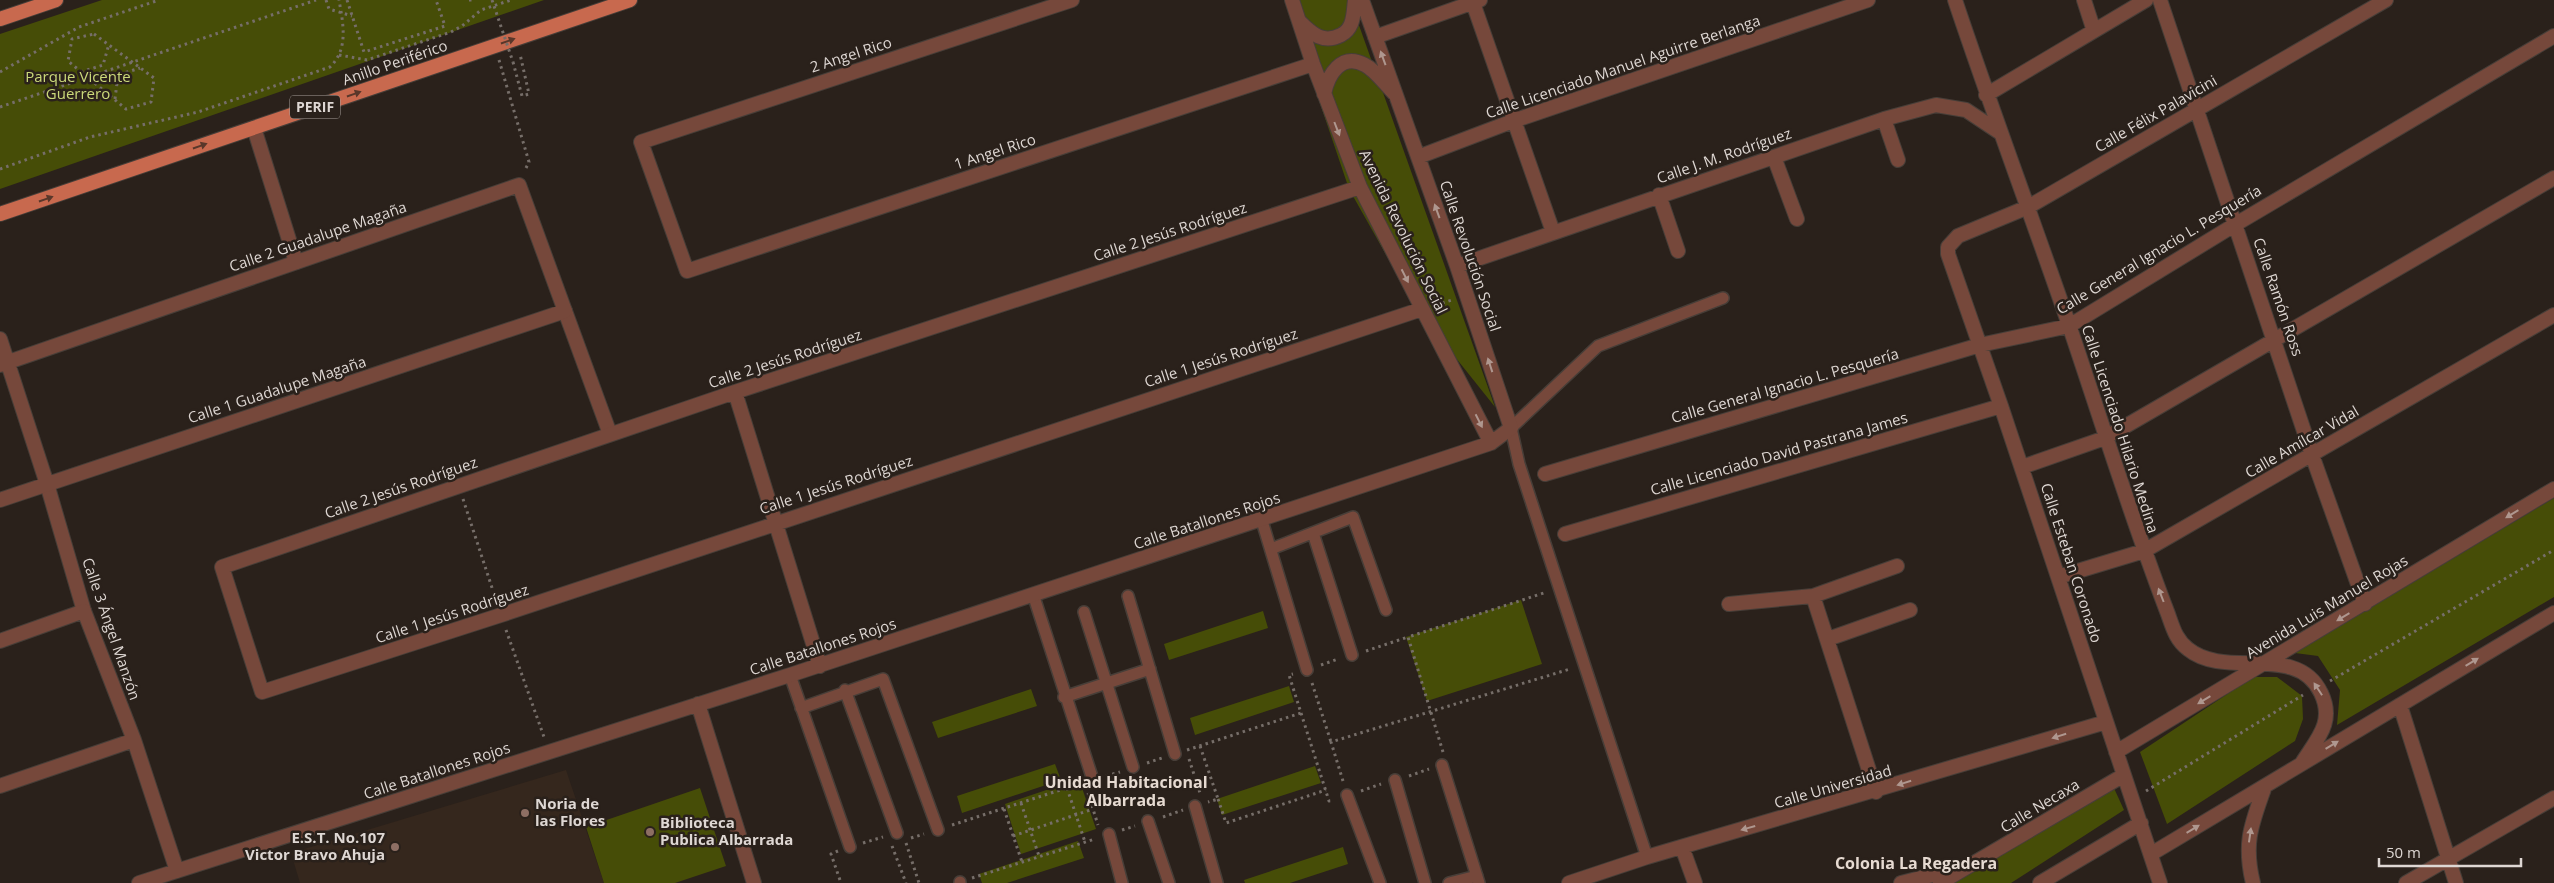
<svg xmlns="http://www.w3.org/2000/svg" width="2554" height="883" font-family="'Open Sans',sans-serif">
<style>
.built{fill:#35271d}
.green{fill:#464d07}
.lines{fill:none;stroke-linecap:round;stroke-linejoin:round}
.service-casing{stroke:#473e38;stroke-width:14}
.pedestrian-casing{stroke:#473e38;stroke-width:16}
.minor-casing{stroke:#473e38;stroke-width:16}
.primary-casing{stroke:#473e38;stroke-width:16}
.path{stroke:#766e69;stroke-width:3;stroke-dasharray:2.5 4;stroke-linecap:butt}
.service{stroke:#76483b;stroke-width:11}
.pedestrian{stroke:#76483b;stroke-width:14}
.minor{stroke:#76483b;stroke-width:14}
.primary{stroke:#c8694e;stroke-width:14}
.path-bridge{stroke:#766e69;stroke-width:3;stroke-dasharray:2.5 4;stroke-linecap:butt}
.oneway{fill:#59372a}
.oneway2{fill:#af978f}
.education-dot{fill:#8d6e63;stroke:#2a211b;stroke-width:2}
.labels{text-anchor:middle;stroke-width:5;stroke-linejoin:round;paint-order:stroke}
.shield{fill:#2a211b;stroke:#a8a09c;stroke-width:1}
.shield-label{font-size:14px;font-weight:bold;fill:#ded7d3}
.street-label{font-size:15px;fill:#ded7d3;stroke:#2a211b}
.park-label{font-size:15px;fill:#cbd97a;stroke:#2a211b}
.poi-label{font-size:15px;font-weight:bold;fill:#ded7d3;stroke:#2a211b;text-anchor:start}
.neighbourhood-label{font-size:16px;font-weight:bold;fill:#e6dad1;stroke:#2a211b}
</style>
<rect width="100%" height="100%" fill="#2a211b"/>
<path class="built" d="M 566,770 L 604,883 L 300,883 L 291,853 Z"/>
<path class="green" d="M 102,0 L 544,0 L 0,189 L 0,34 Z
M 1285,0 L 1350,0 L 1495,407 L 1416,308 L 1349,189 Z
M 2554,498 L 2554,597 L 2337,725 L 2340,690 L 2318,656 L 2295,653 Z
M 1521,600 L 1542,664 L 1427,701 L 1406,637 Z
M 1263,611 L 1268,628 L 1169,660 L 1164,644 Z
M 2253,677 L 2277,677 L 2302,696 L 2303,719 L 2295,741 L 2167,824 L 2140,752 Z
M 1289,686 L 1294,702 L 1195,735 L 1190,718 Z
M 1031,689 L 1037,706 L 938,738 L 932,722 Z
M 1055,764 L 1061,780 L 962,813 L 957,796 Z
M 1315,766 L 1321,783 L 1222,815 L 1217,799 Z
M 1079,779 L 1096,829 L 1021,854 L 1005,804 Z
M 2113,786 L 2124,810 L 2011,883 L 1953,883 Z
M 700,788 L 726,866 L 675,883 L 604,883 L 586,827 Z
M 1078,841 L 1084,858 L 1007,883 L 982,883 L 979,874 Z
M 1343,847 L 1348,864 L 1290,883 L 1245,883 L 1244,880 Z"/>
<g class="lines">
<g class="service-casing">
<path id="service" d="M 1262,521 L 1307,670
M 1313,533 L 1352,655
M 1271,549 L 1353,517 L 1386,610
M 1033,594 L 1093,780
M 1128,596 L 1175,754
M 1084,612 L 1133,767
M 790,675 L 850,847
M 845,690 L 897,833
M 1064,697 L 1150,669
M 801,708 L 883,679 L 938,830
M 1442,765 L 1479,883
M 1395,780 L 1425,883
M 1347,795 L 1380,883
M 1195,806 L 1217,883
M 1148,821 L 1169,883
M 1109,834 L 1122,883
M 1647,857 L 1519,464 L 1511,428 L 1598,346 L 1723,298
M 960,882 L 960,883
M 1449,883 L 1477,876"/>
</g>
<g class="pedestrian-casing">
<path id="pedestrian" d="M 254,128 L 296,262
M 565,311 L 610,434
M 47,484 L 84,611"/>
</g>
<g class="minor-casing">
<path id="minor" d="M 1072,0 L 641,142 L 687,271 L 1313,64
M 1292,0 L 1313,64 L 1360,187 L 1491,443
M 1472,0 L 1553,232
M 1955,0 C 1991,108 2031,214 2068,322 C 2101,419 2131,518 2168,614 C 2173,628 2176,640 2188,649 C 2226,680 2297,642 2321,693 C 2335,722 2317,739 2302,763
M 2084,0 L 2094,31
M 2160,0 L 2312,455 L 2365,604
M 1300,22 C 1312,34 1323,44 1341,35 C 1345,33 1349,29 1351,24 C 1354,17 1354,7 1355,0
M 1375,37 L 1480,0
M 1324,94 C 1328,75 1341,52 1365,65 C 1375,70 1385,84 1394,93
M 1986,95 L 2146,0
M 1884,119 L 1898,160
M 1418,157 L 1513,121 L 1868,0
M 1774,157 L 1797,219
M 1360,187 L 735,392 L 222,567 L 262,692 L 501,615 L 1422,309
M 1659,195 L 1678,251
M 1457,266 L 1884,119 L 1936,105 L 1966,110 L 1999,132
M 0,339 L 47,484
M 0,365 L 519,185 L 565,311 L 0,500
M 735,392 L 820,666
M 2022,467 L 2105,438 L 2554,178
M 1545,474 L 1980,345 L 2069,326 L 2236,224 L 2554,36
M 1565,534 L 2001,406
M 2058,577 L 2144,551 L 2554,315
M 1813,596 L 1897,566
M 1729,604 L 1813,596 L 1876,792
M 1828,639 L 1910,610
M 0,641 L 84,611 L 134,740 L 177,871
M 698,704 L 754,883
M 2400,705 L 2456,883
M 2116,752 L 2554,489
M 0,786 L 134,740
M 1682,847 L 1695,883
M 2151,854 L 2554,613
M 139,883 L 790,675 L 1491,443 L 1511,428 L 1457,266 L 1362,0
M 1569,883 L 1647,857 L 2106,722
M 1901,883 L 1952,870
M 1940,883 L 2124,775
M 2040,883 L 2141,823
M 2160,883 L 2001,406 L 1948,254 L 1948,247 L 1958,236 L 2028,207 L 2386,0
M 2253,883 C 2243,842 2252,823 2265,786
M 2406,883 L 2554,798"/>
</g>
<g class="primary-casing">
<path id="primary" d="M 0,19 L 56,0
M 0,214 L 630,0"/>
</g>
<path class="path" d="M 326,0 L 329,9 L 352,16
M 347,0 L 364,52 L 445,26 L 436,0
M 469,0 L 472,0
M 94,34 L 154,78 L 151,102 L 126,109 L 68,61 L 72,39 Z
M 339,55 L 367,60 L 451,32 L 462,26 L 481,10 L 511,0
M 499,60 L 529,162 L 525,170
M 513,62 L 522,96 L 529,94 L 520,54
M 0,72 L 79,27 L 159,0
M 81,72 L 103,65 L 109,44
M 115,99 L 118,75 L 140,68
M 0,107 L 316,0
M 0,169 L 90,137 L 198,112 L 330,67 C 349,49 343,23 339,0
M 1436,305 L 1452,300
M 463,499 L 496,600
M 506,630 L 544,737
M 1366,651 L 1408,637
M 1321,665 L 1338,659
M 2330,681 L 2554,550
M 1312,683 L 1331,742
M 1301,713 L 1329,801 L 1334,800
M 1200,746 L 1218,799 L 1208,802
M 1187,750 L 1301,713 L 1289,675 L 1293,674
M 1443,752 L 1408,637 L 1547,592
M 1189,759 L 1200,793
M 1147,763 L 1162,758
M 1106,776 L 1120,772
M 1409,776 L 1429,769
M 1343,781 L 1331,742 L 1570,669
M 1067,788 L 1085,842
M 1361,791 L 1381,784
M 2146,791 L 2303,695
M 1088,793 L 1098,825
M 1218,799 L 1226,823 L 1326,790
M 1021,803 L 1039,856
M 1004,809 L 1022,862
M 1163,817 L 1183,810
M 952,825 L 1079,784
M 1122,830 L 1135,826
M 1013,836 L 1093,809
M 911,838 L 924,834
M 863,843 L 883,837
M 906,843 L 919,883
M 892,846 L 906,883
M 838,851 L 831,854 L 841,883
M 972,878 L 1095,839"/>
<use href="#service" class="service"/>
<use href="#pedestrian" class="pedestrian"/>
<use href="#minor" class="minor"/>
<use href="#primary" class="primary"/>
<path class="path-bridge" d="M 492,0 L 513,62"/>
</g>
<defs><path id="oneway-solid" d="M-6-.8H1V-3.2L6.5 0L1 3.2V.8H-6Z" transform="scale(1.25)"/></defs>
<g class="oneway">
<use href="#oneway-solid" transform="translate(508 41) rotate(-19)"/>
<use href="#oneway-solid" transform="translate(354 94) rotate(-19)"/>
<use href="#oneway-solid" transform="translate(200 146) rotate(-19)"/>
<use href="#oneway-solid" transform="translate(46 199) rotate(-19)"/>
</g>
<g class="oneway2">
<use href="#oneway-solid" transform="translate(1383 58) rotate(-110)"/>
<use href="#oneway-solid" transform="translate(1337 129) rotate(69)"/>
<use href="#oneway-solid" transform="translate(1437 211) rotate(-110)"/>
<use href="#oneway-solid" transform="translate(1405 276) rotate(63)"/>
<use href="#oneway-solid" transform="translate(1490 365) rotate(-108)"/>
<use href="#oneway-solid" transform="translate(1479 421) rotate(63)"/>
<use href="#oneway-solid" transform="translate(2512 514) rotate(149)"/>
<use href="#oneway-solid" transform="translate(2161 595) rotate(-111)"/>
<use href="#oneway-solid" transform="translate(2343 617) rotate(149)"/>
<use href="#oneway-solid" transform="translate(2472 662) rotate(-31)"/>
<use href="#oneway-solid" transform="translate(2318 689) rotate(-123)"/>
<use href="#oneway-solid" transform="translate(2204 700) rotate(149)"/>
<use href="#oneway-solid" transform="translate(2059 736) rotate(163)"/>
<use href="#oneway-solid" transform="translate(2332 745) rotate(-31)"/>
<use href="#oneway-solid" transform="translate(1904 783) rotate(163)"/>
<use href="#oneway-solid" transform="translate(1748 828) rotate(164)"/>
<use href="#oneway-solid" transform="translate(2193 829) rotate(-31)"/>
<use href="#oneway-solid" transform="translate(2250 835) rotate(-82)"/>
</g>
<g class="education-dot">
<circle cx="525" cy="813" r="5"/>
<circle cx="650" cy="832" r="5"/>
<circle cx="395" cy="847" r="5"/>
</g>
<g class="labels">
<rect class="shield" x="290" y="95.5" width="50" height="23" rx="4"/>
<g class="shield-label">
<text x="315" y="112">PERIF</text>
</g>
<g class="street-label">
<text transform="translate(851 55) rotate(-18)" y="5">2 Angel Rico</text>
<text transform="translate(395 63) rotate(-19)" y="5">Anillo Periférico</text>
<text transform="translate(1623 67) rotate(-19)" y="5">Calle Licenciado Manuel Aguirre Berlanga</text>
<text transform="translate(2156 114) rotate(-30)" y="5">Calle Félix Palavicini</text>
<text transform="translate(995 152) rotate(-18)" y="5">1 Angel Rico</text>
<text transform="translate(1724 156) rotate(-19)" y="5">Calle J. M. Rodríguez</text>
<text transform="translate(1170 232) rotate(-18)" y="5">Calle 2 Jesús Rodríguez</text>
<text transform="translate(1403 232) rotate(64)" y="5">Avenida Revolución Social</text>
<text transform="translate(318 237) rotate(-19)" y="5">Calle 2 Guadalupe Magaña</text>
<text transform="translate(2159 250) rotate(-31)" y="5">Calle General Ignacio L. Pesquería</text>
<text transform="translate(1470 256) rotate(71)" y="5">Calle Revolución Social</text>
<text transform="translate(2278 297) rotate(71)" y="5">Calle Ramón Ross</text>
<text transform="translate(1221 358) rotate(-18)" y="5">Calle 1 Jesús Rodríguez</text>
<text transform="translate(785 359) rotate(-18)" y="5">Calle 2 Jesús Rodríguez</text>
<text transform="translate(1785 386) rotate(-16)" y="5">Calle General Ignacio L. Pesquería</text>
<text transform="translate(277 390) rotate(-18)" y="5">Calle 1 Guadalupe Magaña</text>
<text transform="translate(2120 429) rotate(72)" y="5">Calle Licenciado Hilario Medina</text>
<text transform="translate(2302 442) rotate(-30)" y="5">Calle Amílcar Vidal</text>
<text transform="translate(1779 454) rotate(-16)" y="5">Calle Licenciado David Pastrana James</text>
<text transform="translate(836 485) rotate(-18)" y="5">Calle 1 Jesús Rodríguez</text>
<text transform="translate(401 488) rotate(-19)" y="5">Calle 2 Jesús Rodríguez</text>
<text transform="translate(1207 521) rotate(-18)" y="5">Calle Batallones Rojos</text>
<text transform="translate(2071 563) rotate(72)" y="5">Calle Esteban Coronado</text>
<text transform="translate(2327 607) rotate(-31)" y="5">Avenida Luis Manuel Rojas</text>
<text transform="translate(452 614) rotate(-18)" y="5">Calle 1 Jesús Rodríguez</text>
<text transform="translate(111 629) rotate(71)" y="5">Calle 3 Ángel Manzón</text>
<text transform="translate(823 647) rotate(-18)" y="5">Calle Batallones Rojos</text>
<text transform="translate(437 771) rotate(-18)" y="5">Calle Batallones Rojos</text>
<text transform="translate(1833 787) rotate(-16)" y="5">Calle Universidad</text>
<text transform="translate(2040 806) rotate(-31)" y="5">Calle Necaxa</text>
</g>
<g class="park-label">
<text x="78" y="82">Parque Vicente<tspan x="78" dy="17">Guerrero</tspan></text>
</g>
<g class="poi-label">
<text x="535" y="809">Noria de<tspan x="535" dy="17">las Flores</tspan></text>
<text x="660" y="828">Biblioteca<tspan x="660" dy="17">Publica Albarrada</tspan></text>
<text x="385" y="843" text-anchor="end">E.S.T. No.107<tspan x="385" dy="17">Victor Bravo Ahuja</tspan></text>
</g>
<g class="neighbourhood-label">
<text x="1126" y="788">Unidad Habitacional<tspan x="1126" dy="18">Albarrada</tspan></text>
<text x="1916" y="869">Colonia La Regadera</text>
</g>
</g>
<path d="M2379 858v8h142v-8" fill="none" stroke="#ded7d3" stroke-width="2.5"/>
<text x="2386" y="858" font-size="15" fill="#ded7d3" stroke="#2a211b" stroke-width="4" paint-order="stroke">50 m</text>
</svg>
